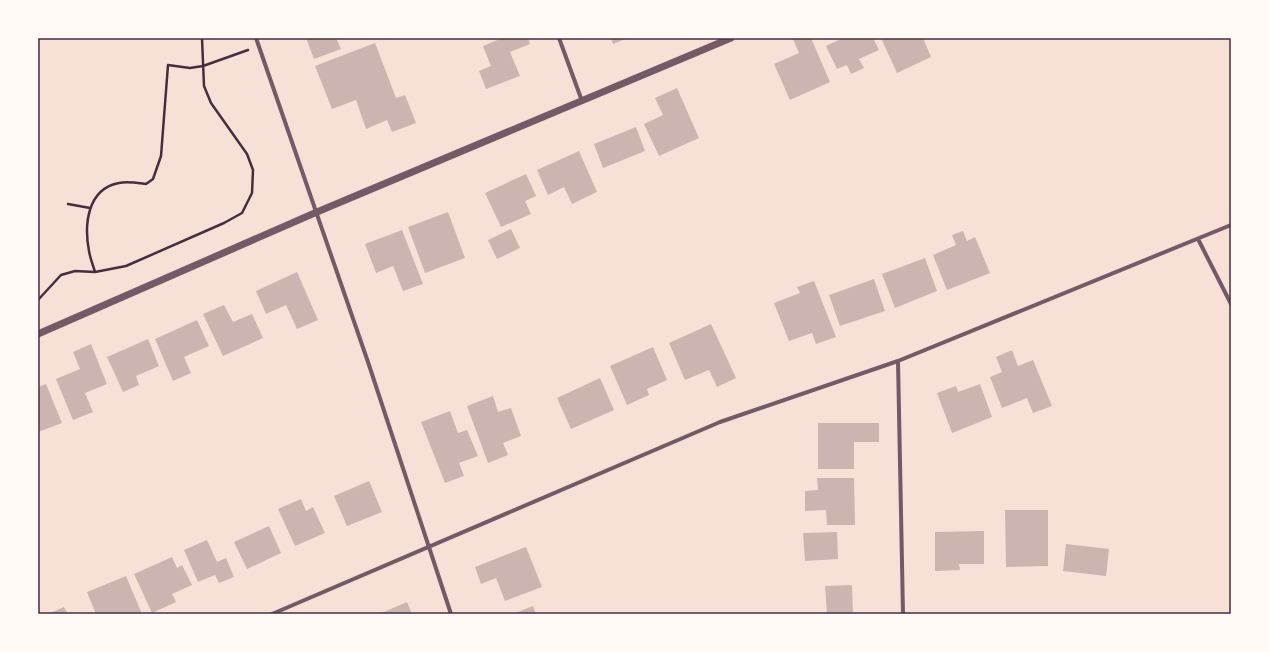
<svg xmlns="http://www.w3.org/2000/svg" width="1269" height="652" font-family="'Sofia Sans Condensed',sans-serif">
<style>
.building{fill:#ccb4b1}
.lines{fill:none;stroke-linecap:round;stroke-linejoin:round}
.path{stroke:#4a2c40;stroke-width:2.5}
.minor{stroke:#755966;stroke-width:4}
.tertiary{stroke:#755966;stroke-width:7}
.neatline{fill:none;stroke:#4a2c40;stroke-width:1.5}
</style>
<rect width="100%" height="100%" fill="#f7e1d7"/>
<path class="building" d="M 306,38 L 336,38 L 341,49 L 314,59 Z
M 502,38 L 528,38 L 530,44 L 510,52 L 520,76 L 486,89 L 479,71 L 491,66 L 483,46 Z
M 611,38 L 628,38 L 613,44 Z
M 795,38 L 811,38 L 830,82 L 790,100 L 774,64 L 799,53 L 793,39 Z
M 843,38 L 873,38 L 879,50 L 859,59 L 864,68 L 851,74 L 847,65 L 837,69 L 826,46 Z
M 881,38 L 923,38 L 931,57 L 897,73 Z
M 375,43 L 396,98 L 405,95 L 416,123 L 392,132 L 387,120 L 366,129 L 356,100 L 332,109 L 315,66 Z
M 677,88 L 699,138 L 659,156 L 644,124 L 663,115 L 655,98 Z
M 636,127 L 645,151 L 603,168 L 594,144 Z
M 579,151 L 597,192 L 572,204 L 564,187 L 548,195 L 537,170 Z
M 526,174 L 536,196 L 525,201 L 531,214 L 501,227 L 485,193 Z
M 448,212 L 465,258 L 425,273 L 408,227 Z
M 511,229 L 520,248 L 497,259 L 488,240 Z
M 402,230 L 423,284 L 403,291 L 393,266 L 376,273 L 365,244 Z
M 963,231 L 967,241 L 975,237 L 990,273 L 947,290 L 933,255 L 956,245 L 952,235 Z
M 925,258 L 937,291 L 895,308 L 882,274 Z
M 297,272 L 318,320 L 297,329 L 286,305 L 266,314 L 256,291 Z
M 874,279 L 885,311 L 840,326 L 829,295 Z
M 814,281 L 836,337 L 816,344 L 812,333 L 789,341 L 774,303 L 800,293 L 797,287 Z
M 224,305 L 233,322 L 252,314 L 263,338 L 223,356 L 203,314 Z
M 197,320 L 209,346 L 184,357 L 191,373 L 173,381 L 155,339 Z
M 711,324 L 736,378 L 717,387 L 709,370 L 685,380 L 669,343 Z
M 148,339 L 159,366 L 136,376 L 139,385 L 123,392 L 107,357 Z
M 91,344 L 107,384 L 85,393 L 93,412 L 73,420 L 56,379 L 80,369 L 73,352 Z
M 653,347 L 667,380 L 647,389 L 649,395 L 627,405 L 610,366 Z
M 1012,350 L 1018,366 L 1033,360 L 1052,406 L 1033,413 L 1027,398 L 1002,408 L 990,377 L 1002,372 L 996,357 Z
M 600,378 L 614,410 L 571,429 L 557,398 Z
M 46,384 L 62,423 L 38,432 L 38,387 Z
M 980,384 L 992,417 L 952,433 L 937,393 L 956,386 L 958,392 Z
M 493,396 L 498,412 L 511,408 L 521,436 L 503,443 L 508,455 L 488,463 L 467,406 Z
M 450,411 L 458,433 L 467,430 L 478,456 L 459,463 L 464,476 L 445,483 L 421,422 Z
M 818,423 L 879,423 L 879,442 L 854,442 L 854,469 L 818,469 Z
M 817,478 L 854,478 L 855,525 L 827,525 L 826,510 L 805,511 L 805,491 L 818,490 Z
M 369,481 L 382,512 L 347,526 L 334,496 Z
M 301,499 L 306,511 L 313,507 L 325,533 L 295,546 L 278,509 Z
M 1005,510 L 1048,510 L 1048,566 L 1006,567 Z
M 269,526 L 281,553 L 247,569 L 234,542 Z
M 984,531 L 984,564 L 959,564 L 960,570 L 935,571 L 935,532 Z
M 837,532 L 838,559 L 805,561 L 803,533 Z
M 207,540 L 217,562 L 226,558 L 234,577 L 219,583 L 215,575 L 198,582 L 184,550 Z
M 1066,544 L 1109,549 L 1106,576 L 1063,571 Z
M 526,547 L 542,587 L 505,601 L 496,578 L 481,584 L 475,567 Z
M 172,557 L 177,568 L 182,565 L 192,585 L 172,594 L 176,602 L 152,613 L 134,574 Z
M 126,576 L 142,614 L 96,614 L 87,592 Z
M 852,585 L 853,614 L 827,614 L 825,586 Z
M 407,602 L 412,614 L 379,614 Z
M 533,606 L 536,614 L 513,614 Z
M 64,607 L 68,614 L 48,614 Z"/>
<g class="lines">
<path class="path" d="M 68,204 L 90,208
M 95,272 C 93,265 90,258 89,251 C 84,225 87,189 119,183 C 127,181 138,183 146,184 L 153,179 L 161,156 L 168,65 L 190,68 L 203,66 L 248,50
M 38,300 L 61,275 L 75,271 L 95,272 L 126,266 L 224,223 L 242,213 L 252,193 L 253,170 L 247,154 L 211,103 L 204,86 L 202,38"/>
<path class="minor" d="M 256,38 L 368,362 L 451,614
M 559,38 L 582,101
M 1198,239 L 1231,304
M 898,361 L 903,614
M 272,614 L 720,422 L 898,361 L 1231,225"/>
<path class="tertiary" d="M 38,334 L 317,212 L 731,38"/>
</g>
<rect width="1269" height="652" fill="none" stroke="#fffaf5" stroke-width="78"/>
<rect x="39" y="39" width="1191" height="574" class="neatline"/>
</svg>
